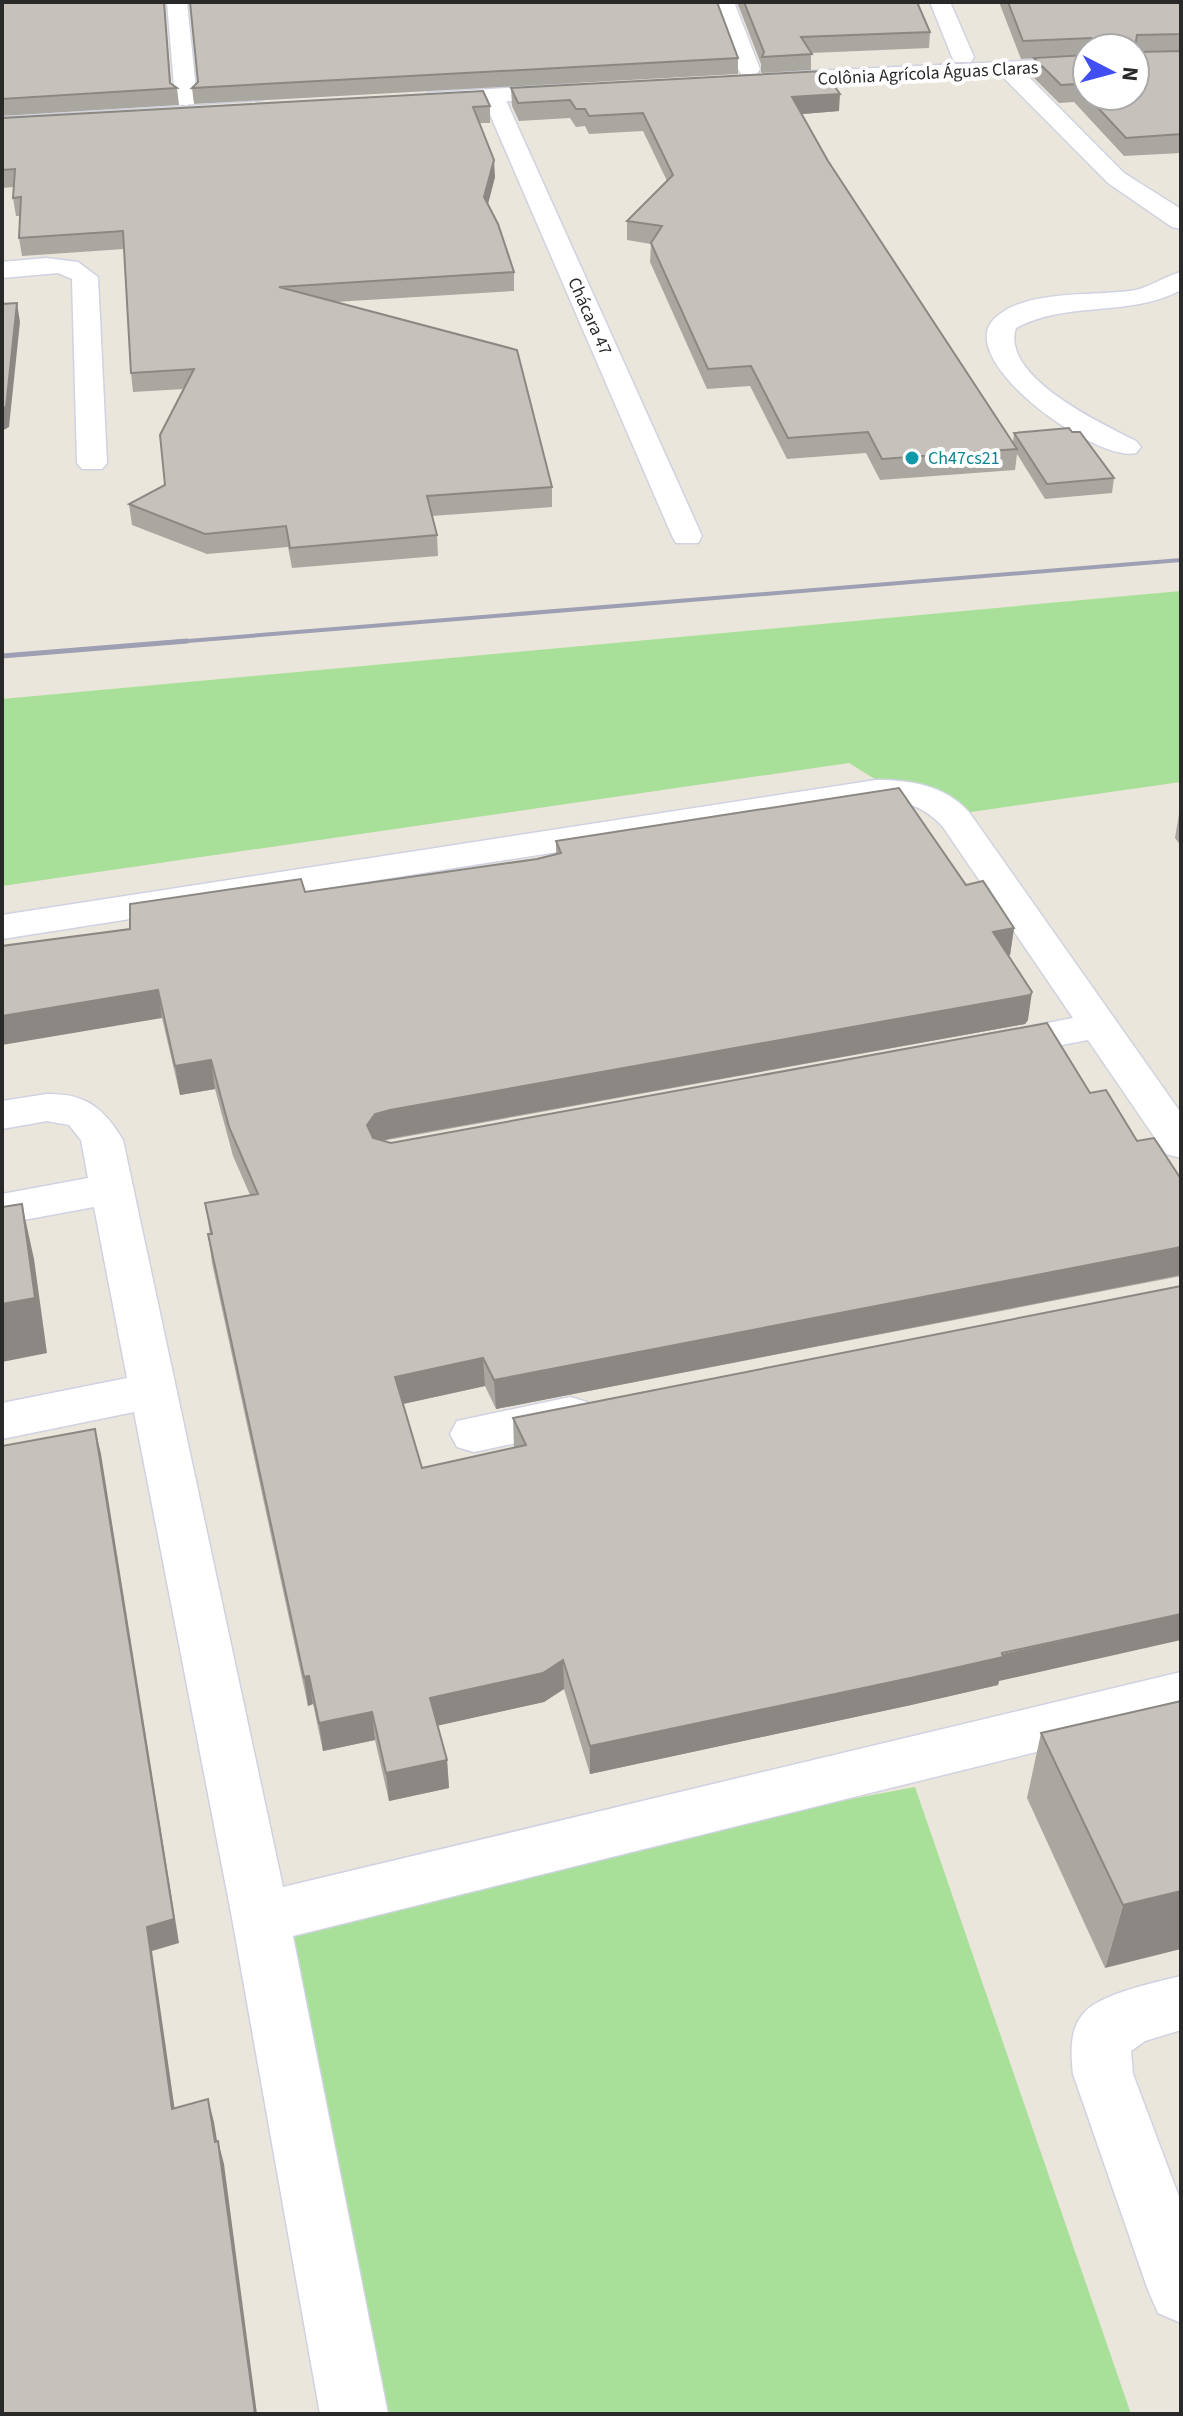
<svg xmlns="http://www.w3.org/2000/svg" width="1183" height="2416" font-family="'Source Sans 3',sans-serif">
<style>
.green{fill:#a9e099}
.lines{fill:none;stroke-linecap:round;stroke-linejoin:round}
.minor-casing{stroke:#d0d2e1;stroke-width:3}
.secondary-casing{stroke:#d0d2e1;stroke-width:3}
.minor{fill:#fff;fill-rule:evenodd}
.secondary{fill:#fff;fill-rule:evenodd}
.rail-far1{stroke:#9e9fb3;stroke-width:4}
.rail{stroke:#9e9fb3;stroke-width:5}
.wall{fill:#aaa7a1;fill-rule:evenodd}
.shaded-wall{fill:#8b8883}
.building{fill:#c6c2bb;stroke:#8b8883;stroke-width:2}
.culture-dot{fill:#0f9aa8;stroke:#fff;stroke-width:3}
.labels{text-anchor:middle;stroke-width:8;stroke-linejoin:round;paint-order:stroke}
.far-street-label{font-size:18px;fill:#292929;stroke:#fff}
.far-culture-label{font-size:18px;fill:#0d838f;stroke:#fff;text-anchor:start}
</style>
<rect width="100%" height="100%" fill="#ebe6db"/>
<path class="green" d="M 1181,591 L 1181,782 L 936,817 L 849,763 L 2,886 L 2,699 Z
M 915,1787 L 1131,2414 L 340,2414 L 262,1910 Z"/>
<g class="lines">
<g class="minor-casing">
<path id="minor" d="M 167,2 L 187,2 L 197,99 L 186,106 L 175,99 Z
M 714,2 L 734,2 L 760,69 L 757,74 L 741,74 L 738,69 Z
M 930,2 L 950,2 L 974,57 L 971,62 L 955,62 L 952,57 Z
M 1008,62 L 1016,64 L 1124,173 L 1181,209 L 1181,229 L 1172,227 L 1108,183 L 1000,74 L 997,69 Z
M 493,89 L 504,96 L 702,536 L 698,543 L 676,543 L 672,536 L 482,96 Z
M 46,258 L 78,262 L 98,277 L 107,463 L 102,469 L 82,469 L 77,463 L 72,279 L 58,273 L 2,278 L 2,262 Z
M 1181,272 L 1181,290 C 1129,318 1067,300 1016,328 C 1000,377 1103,424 1136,441 L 1141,447 L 1136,453 C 1097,463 953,361 994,319 C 1025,288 1096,297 1136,290 C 1152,286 1165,276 1181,272 Z
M 876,780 C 911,780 944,785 969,812 L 1181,1113 L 1181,1158 L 1166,1154 L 1088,1040 L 993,1058 L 979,1054 L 973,1045 L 979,1036 L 1073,1018 L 943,827 C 923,805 905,801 876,802 L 2,939 L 2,915 Z
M 47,1094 C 85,1093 104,1108 123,1140 L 283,1887 L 1181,1672 L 1181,1716 L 293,1936 L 388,2414 L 320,2414 L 232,1918 L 134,1412 L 2,1439 L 2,1403 L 127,1378 L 94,1207 L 2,1224 L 2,1194 L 88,1178 L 81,1140 L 69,1125 L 47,1121 L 2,1129 L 2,1101 Z
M 570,1397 L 587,1402 L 594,1415 L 587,1428 L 474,1452 L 457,1447 L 450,1434 L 457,1421 Z
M 1181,1976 L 1181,2030 L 1145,2041 L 1131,2051 L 1133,2074 L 1181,2202 L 1181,2323 L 1158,2313 L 1148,2290 L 1073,2074 C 1071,2055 1069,2030 1083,2014 C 1098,1994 1157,1982 1181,1976 Z"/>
</g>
<g class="secondary-casing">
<path id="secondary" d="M 1087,58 L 1087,70 L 771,87 L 760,80 L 771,73 Z
M 571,84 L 582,91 L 579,96 L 428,107 L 417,100 L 428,93 Z
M 254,88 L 265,95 L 262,100 L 2,116 L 2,102 Z"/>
</g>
<use href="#minor" class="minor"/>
<use href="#secondary" class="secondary"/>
<path class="rail-far1" d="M 163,643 L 1181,560"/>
<path class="rail" d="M 2,656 L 187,641"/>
</g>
<path class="wall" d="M 2,2 L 164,2 L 171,83 L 177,88 L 179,105 L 2,116 Z
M 737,2 L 917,2 L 930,32 L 929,48 L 811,53 L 811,70 L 761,73 L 761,64 Z
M 999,2 L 1181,2 L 1181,153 L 1124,156 L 1074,102 L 1059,103 L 1032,76 L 1034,58 L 1059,57 L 1021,59 ZM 1087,48 L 1135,48 L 1087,96 Z
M 738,58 L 738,74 L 194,104 L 192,88 L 198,82 Z
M 511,88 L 839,111 L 802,114 L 828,161 L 1013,442 L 1014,433 L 1114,478 L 1112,493 L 1045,499 L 1017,454 L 1015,470 L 880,480 L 866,453 L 787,459 L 750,386 L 707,389 L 650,262 L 651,244 L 627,240 L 627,221 L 667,181 L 643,131 L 589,134 L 585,126 L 576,127 L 570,118 L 519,121 L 512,106 Z
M 490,106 L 490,123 L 480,123 L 495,177 L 488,204 L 514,272 L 514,291 L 335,302 L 552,487 L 552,507 L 432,516 L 437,535 L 438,556 L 292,568 L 288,547 L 207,554 L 132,525 L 129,504 L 165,485 L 184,389 L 133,392 L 131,373 L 124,249 L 22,256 L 19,238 L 20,216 L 16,216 L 13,198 L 14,187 L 2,188 L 2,118 Z
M 1181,813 L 1181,846 L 1175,838 L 1179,814 Z
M 556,841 L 966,885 L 1014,928 L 1010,955 L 1008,956 L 1028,1020 L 1025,1024 L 382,1141 L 391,1143 L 1090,1093 L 1137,1141 L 1181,1179 L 1181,1276 L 496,1409 L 485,1386 L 403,1404 L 422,1468 L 514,1448 L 513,1418 L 999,1681 L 998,1685 L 911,1705 L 590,1774 L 564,1689 L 544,1702 L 438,1725 L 447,1760 L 449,1788 L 389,1801 L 375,1740 L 323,1751 L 313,1704 L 308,1706 L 212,1263 L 208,1234 L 210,1234 L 205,1203 L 250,1195 L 233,1156 L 215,1089 L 180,1095 L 162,1018 L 130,929 L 305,892 L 537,859 L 556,854 Z
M 1181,1701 L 1105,1968 L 1027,1798 L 1041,1733 Z"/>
<path class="shaded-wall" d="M 840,94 L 839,111 L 791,115 L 792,97 Z
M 494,160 L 495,177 L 485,215 L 484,197 Z
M 17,303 L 20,322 L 9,427 L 2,431 L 2,409 Z
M 1014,928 L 1010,955 L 989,960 L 993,932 Z
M 158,990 L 162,1018 L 2,1045 L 2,1016 Z
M 1032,992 L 1028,1020 L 1025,1024 L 392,1138 L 377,1142 L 369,1153 L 367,1125 L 375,1114 L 390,1110 Z
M 211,1060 L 215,1089 L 180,1095 L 175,1066 Z
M 22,1204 L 34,1259 L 47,1353 L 2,1362 L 2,1304 Z
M 1181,1247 L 1180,1275 L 496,1409 L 494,1380 Z
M 483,1358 L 485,1386 L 398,1405 L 395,1377 Z
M 95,1429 L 101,1454 L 179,1943 L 152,1951 L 178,2132 L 172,2109 L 147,1927 Z
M 1181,1614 L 1181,1640 L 999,1681 L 998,1685 L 911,1705 L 590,1774 L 590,1746 Z
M 563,1660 L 564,1689 L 544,1702 L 432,1727 L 430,1698 Z
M 309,1676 L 313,1704 L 308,1706 L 304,1677 Z
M 372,1712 L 375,1740 L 323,1751 L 319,1723 Z
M 447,1760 L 449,1788 L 389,1801 L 386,1773 Z
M 1181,1891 L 1181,1949 L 1105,1968 L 1123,1905 Z
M 208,2099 L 214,2122 L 221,2165 L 215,2142 Z
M 218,2141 L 224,2164 L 257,2414 L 255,2414 Z"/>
<path class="building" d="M 2,2 L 164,2 L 170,83 L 177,88 L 2,99 Z
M 190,2 L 717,2 L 738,58 L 192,88 L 198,82 Z
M 744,2 L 917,2 L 930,32 L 801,37 L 812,54 L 762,57 L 764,52 Z
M 1008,2 L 1181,2 L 1181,34 L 1137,35 L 1135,48 L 1090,48 L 1091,38 L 1023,41 Z
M 1135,50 L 1138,52 L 1181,51 L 1181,134 L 1126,138 L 1087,96 L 1135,96 Z
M 1087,55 L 1087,96 L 1076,84 L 1061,85 L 1034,58 Z
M 824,71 L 840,94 L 792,97 L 828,161 L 1017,449 L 882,459 L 868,432 L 788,438 L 751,366 L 708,369 L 651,243 L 662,226 L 627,221 L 673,175 L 643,113 L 589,116 L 585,109 L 576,109 L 570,100 L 518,103 L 511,88 Z
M 483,91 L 490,106 L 473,107 L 494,160 L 484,197 L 498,224 L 514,272 L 279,287 L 517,350 L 552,487 L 427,496 L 437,535 L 290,548 L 286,526 L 205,534 L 129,504 L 165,485 L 160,435 L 194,369 L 131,373 L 123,231 L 19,238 L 21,197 L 13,198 L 15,169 L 2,170 L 2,118 Z
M 17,303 L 6,407 L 2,409 L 2,304 Z
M 1069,428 L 1072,432 L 1080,432 L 1114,478 L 1047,484 L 1014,433 Z
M 899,788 L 966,885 L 983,881 L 1014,928 L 993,932 L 1032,992 L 1030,995 L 390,1110 L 375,1114 L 367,1125 L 373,1138 L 391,1143 L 1047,1023 L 1090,1093 L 1106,1090 L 1137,1141 L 1154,1138 L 1181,1179 L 1181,1247 L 494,1380 L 483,1358 L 395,1377 L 422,1468 L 526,1445 L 513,1418 L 1181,1286 L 1181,1614 L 1002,1653 L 1003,1657 L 915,1677 L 590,1746 L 563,1660 L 543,1673 L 430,1698 L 447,1760 L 386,1773 L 372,1712 L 319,1723 L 309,1676 L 304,1677 L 208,1234 L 212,1234 L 205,1203 L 258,1194 L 229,1127 L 211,1060 L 175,1066 L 158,990 L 2,1016 L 2,946 L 130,929 L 130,904 L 301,879 L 305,892 L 537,859 L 561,853 L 556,841 Z
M 22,1204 L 35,1298 L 2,1304 L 2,1207 Z
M 95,1429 L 174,1919 L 147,1927 L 172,2109 L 208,2099 L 215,2142 L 218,2141 L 255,2414 L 2,2414 L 2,1446 Z
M 1181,1701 L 1181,1891 L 1123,1905 L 1041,1733 Z"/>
<circle class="culture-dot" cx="912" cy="458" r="8"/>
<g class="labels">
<g class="far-street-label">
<text transform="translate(928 73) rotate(-3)" y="6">Colônia Agrícola Águas Claras</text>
<text transform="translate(590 316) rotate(66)" y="6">Chácara 47</text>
</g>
<g class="far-culture-label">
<text x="928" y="464">Ch47cs21</text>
</g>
</g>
<rect width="1183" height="2416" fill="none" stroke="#292929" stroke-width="8"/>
<g transform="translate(1111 72) rotate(96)"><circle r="38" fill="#ffffff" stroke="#a9a9a9" stroke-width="2"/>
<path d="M0-6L14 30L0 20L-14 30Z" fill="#404ef3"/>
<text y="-12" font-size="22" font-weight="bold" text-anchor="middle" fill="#292929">N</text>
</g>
</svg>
